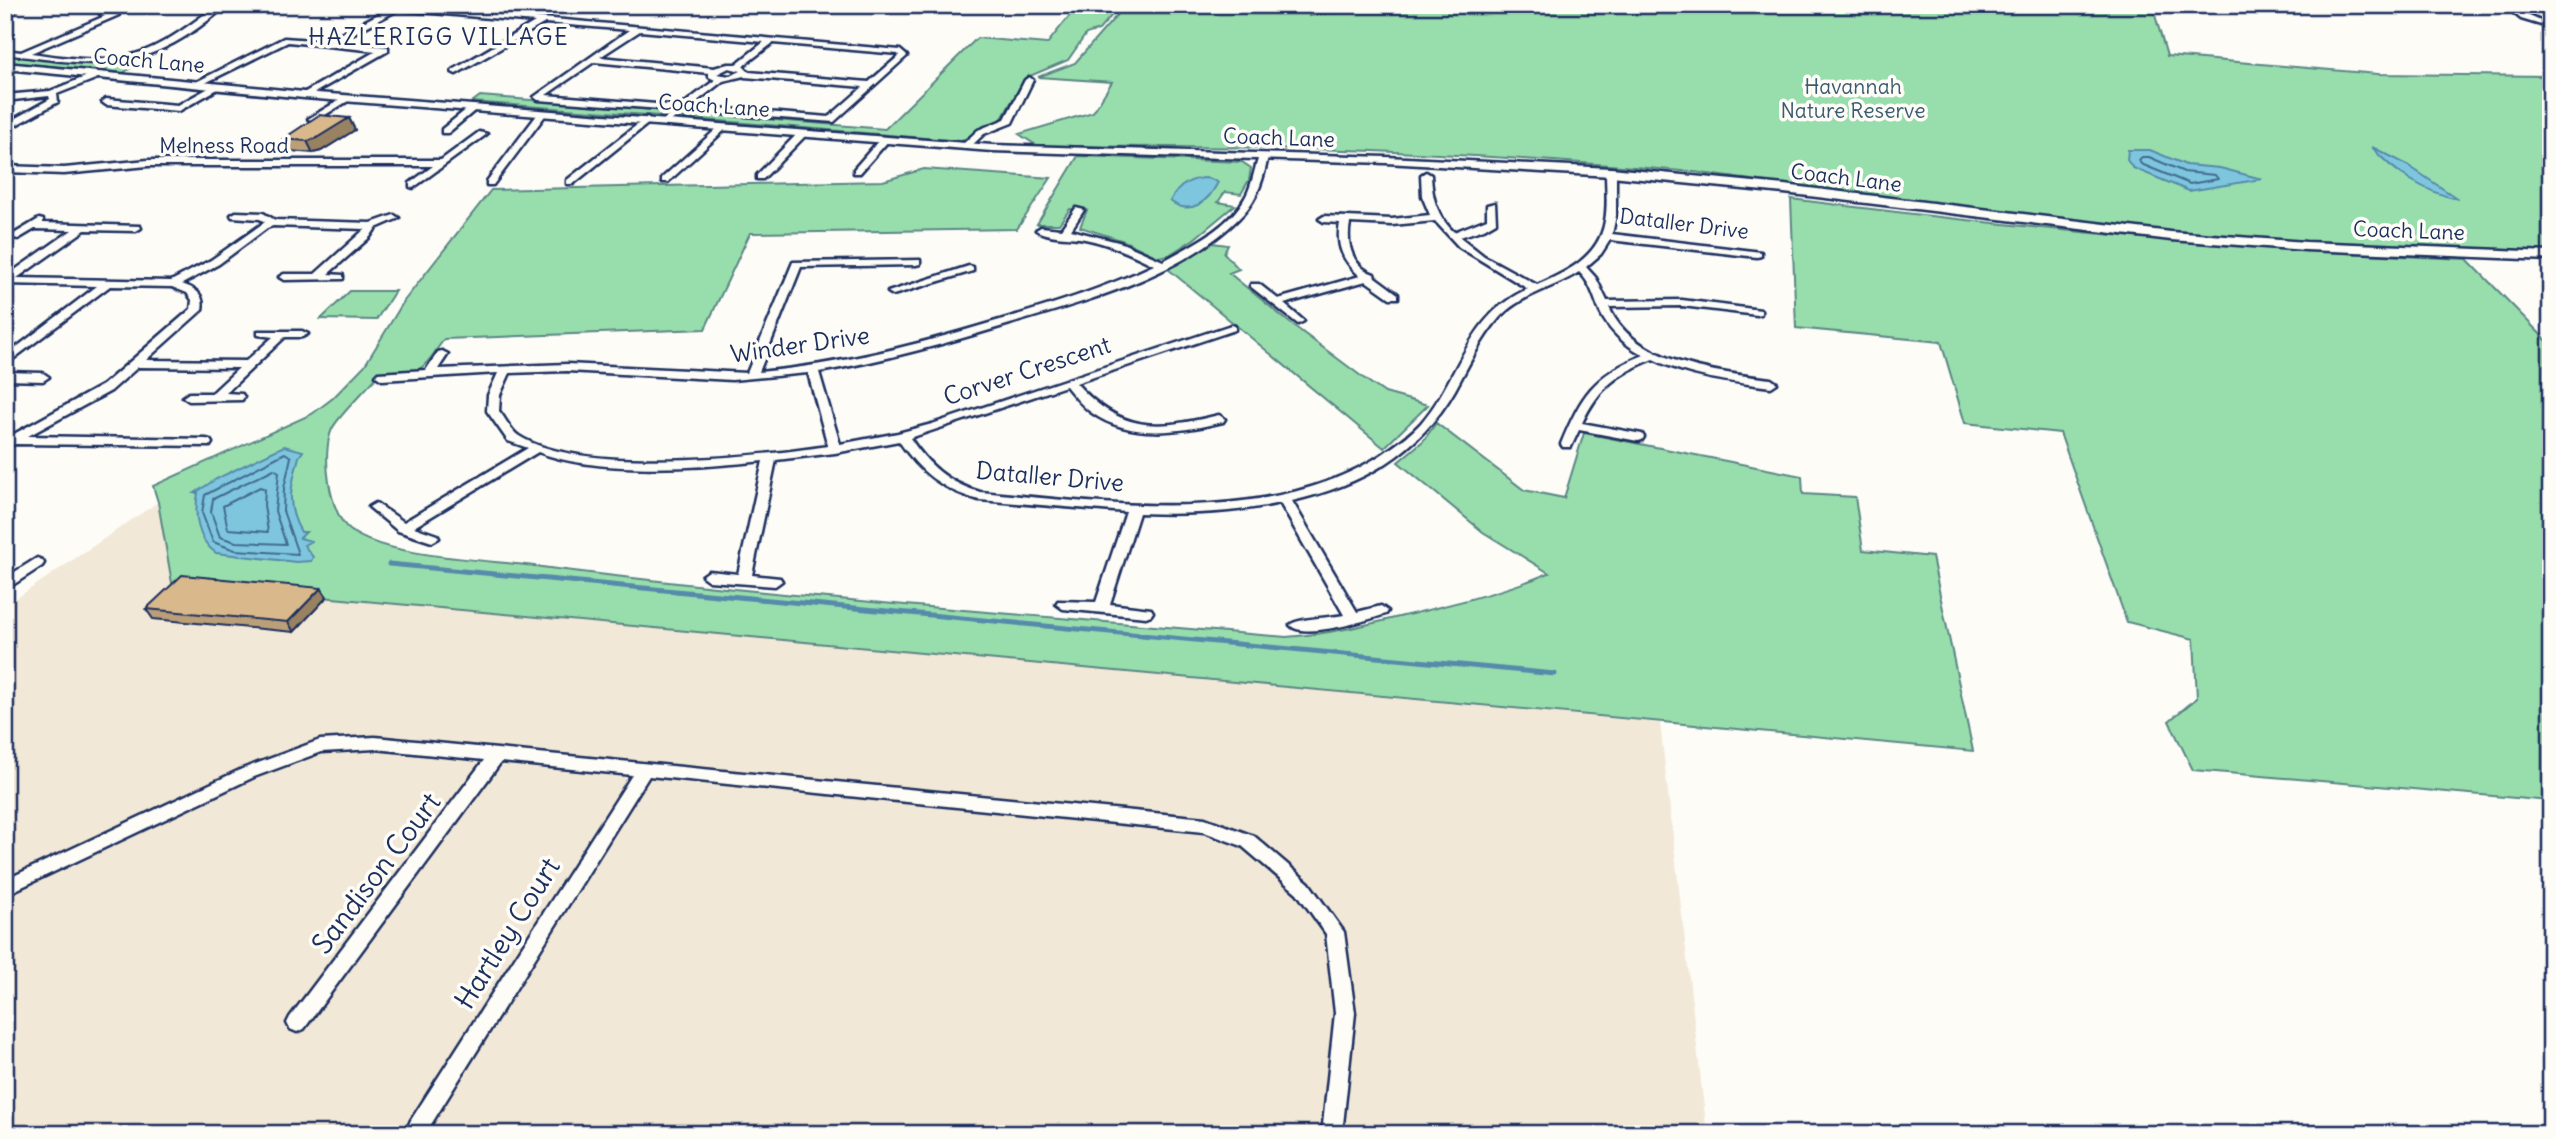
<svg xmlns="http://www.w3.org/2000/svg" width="2556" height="1139" font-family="Delius,sans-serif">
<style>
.built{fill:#f2e8d7}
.green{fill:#98deac;stroke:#5a8685;stroke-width:2}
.water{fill:#7ec6de;stroke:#568aab;stroke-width:2}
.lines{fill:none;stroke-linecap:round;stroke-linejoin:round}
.shore{stroke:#436b91;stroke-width:2}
.stream{stroke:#568aab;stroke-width:5}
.minor-casing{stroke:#1b2f5e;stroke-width:5}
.tertiary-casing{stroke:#1b2f5e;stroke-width:5}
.minor{fill:#fdfcf7;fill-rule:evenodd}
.tertiary{fill:#fdfcf7;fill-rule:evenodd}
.wall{fill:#bb9f78;stroke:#1b2f5e;stroke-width:2}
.shaded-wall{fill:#988262;stroke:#1b2f5e;stroke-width:2}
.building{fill:#d9b98c;stroke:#1b2f5e;stroke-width:2}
.labels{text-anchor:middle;stroke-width:7;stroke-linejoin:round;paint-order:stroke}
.far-street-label{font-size:21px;fill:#1b2f5e;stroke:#fdfcf7}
.far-park-label{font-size:21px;fill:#3a5b72;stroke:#fdfcf7}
.far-quarter-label{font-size:23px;letter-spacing:2px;fill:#1b2f5e;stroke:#fdfcf7}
.street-label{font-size:24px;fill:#1b2f5e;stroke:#fdfcf7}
.near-street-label{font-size:28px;fill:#1b2f5e;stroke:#fdfcf7}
</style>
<rect width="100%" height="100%" fill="#fdfcf7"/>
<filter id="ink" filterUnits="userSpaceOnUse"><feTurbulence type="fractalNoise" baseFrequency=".0143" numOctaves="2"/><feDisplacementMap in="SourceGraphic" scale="14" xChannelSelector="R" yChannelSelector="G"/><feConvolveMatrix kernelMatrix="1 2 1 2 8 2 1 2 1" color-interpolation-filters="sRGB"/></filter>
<g filter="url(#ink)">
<path class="built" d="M 158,502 L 173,583 L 1660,723 L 1707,1134 L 5,1134 L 5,606 Z"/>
<path class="green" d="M 1078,5 L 1309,5 L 1309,16 L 1383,5 L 2152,5 L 2167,56 L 2378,74 L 2551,76 L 2551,251 C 2445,249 2338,245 2232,237 C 2052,224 1873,197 1694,172 C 1555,160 1415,151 1275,148 C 1195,146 1115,148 1036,145 L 1019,134 L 1093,112 L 1112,82 L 1038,77 L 1075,63 L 1124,7 L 1118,8 L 1099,30 L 1086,34 L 1068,60 L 1025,78 L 1000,122 L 980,130 L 961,141 L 683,118 L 681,115 L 688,113 L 885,129 L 977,38 L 1047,44 Z
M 5,54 L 91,64 L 129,61 L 134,62 L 134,66 L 123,73 L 5,62 Z
M 480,96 L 666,111 L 668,114 L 660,116 L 472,102 Z
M 1078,156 L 1242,162 L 1251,168 L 1249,180 L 1241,194 L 1225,192 L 1218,202 L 1235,205 L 1194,239 L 1169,255 L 1158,257 L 1124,241 L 1080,227 L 1087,210 L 1070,209 L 1059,224 L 1037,224 Z
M 924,169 L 1051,178 L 1017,229 L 750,233 L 705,329 L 444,339 C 419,375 423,372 380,373 C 369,387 338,416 332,429 C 321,453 329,514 350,530 C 382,556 484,560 526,565 C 778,598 1033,615 1286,637 C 1334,634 1378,622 1424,611 C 1467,600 1509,590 1549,573 L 1483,532 L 1398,462 L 1423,441 L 1436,423 L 1524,490 L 1564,498 L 1584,433 L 1802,476 L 1803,494 L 1855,497 L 1863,550 L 1932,557 L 1973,751 L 172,583 L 158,502 L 153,486 L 312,414 L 333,398 L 365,365 L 404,301 L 491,190 L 883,181 Z
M 1791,199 C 2016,228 2240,250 2467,259 L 2551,345 L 2551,801 L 2193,770 L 2169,721 L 2197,698 L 2194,639 L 2127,622 L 2060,433 L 1965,423 L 1941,342 L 1796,328 Z
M 1212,243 L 1228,245 L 1224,253 L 1239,269 L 1229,273 L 1290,323 L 1369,382 L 1385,393 L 1428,405 L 1384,448 L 1168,269 Z
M 350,291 L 395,291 L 376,320 L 321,319 Z"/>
<path class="water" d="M 2372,147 L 2406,164 L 2458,199 C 2426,193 2392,171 2372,147 Z
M 2128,150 L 2150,150 L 2186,165 L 2220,168 L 2262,179 L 2189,191 L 2133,168 L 2127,160 Z
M 1208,178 L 1218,182 C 1209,201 1191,217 1170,201 C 1179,185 1190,178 1208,178 Z
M 284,446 L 303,451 L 299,457 C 291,486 285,505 301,532 L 306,532 L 300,538 L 311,541 L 304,545 L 313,557 L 311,561 L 296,562 L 216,553 C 197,540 194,515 198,493 L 195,493 L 216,479 Z"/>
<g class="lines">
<path class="shore" d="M 2142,157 L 2149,157 L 2184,172 L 2215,175 L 2218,179 L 2190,184 L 2141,164 L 2139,160 Z
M 285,453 L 291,457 L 284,488 L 283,511 L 298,554 L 235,550 L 213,542 L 202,513 L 205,495 Z
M 274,469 L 279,472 L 275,511 L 286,544 L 236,542 L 220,537 L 211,512 L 213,499 Z
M 260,487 L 265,489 L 264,505 L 268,532 L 228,529 L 223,506 Z"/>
<path class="stream" d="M 389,564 L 1555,674"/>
<g class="minor-casing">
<path id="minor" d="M 15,5 L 25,5 L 5,16 L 5,11 Z
M 218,5 L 227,5 C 146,75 104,67 5,54 L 5,50 L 21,52 L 105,16 L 100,14 L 104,12 L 119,15 L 31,53 C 68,58 108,65 144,51 C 171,41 194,21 218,5 Z
M 362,5 L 395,5 L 900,50 L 907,56 L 834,122 L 685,111 L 665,125 L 661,122 L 675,110 L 538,100 L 534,97 L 629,30 L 545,23 L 456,74 L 452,72 L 453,70 L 535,22 L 398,10 L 337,42 L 385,47 L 388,47 L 388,51 L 307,97 L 300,95 L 376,51 L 288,42 L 199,86 L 192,84 L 284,38 L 327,41 L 388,9 ZM 640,31 L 764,42 L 736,64 L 728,64 L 714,68 L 600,57 ZM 773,43 L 898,54 L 899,56 L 869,82 L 749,72 L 743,66 ZM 594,62 L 709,73 L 709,77 L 715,80 L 681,106 L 546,95 ZM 729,68 L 741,71 L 730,76 L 717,74 ZM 744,76 L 744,77 L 863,87 L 829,117 L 691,106 L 723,81 Z
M 2504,5 L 2513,5 L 2527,15 L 2545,23 L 2541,25 L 2521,19 Z
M 95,73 L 98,74 L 98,78 L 57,94 L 58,102 L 5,131 L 5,124 L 50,99 L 49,96 L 5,101 L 5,95 L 50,91 Z
M 1029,77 L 1033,80 L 1012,123 L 984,134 L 969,148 L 963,148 L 963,144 L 978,130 L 1005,119 L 1025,80 Z
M 216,84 L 223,86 L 179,111 L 106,105 L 102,102 L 106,99 L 178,105 Z
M 346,96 L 353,98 L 315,121 L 308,119 Z
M 472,105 L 479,107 L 448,133 L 442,133 L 442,129 Z
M 540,111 L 547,113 L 493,185 L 487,185 L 487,181 Z
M 647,117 L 651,120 L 650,122 L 573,184 L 567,184 L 567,180 Z
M 721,125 L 728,127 L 668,182 L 662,182 L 662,178 Z
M 800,131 L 808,133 L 763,179 L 757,179 L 757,175 Z
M 479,132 L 487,134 L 413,188 L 410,187 L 410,183 L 433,166 L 148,166 L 64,174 L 5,172 L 5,166 L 64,168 L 148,160 L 441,160 Z
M 882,137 L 890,139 L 860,173 L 854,173 L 854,169 Z
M 1260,154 L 1268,156 C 1264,177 1258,198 1243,214 C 1187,274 1087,301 1010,324 C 947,343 884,361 819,372 L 840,444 L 898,433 L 932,424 L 1231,325 L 1235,326 L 1235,330 L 1076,383 C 1121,433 1157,430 1219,415 L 1225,419 L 1223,422 C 1181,432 1130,440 1092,413 C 1082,406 1074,396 1066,386 L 910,438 C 928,465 948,483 980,492 C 1107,504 1272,528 1384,453 C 1397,444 1410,435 1421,423 C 1460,378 1467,315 1528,289 L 1459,247 L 1435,221 L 1392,225 L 1350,223 C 1346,244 1352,267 1374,274 L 1375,277 L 1398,294 L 1398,298 L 1390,298 L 1366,281 L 1284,304 L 1304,321 L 1298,324 L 1250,286 L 1251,284 L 1259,284 L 1278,299 L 1360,276 C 1342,260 1336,246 1340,223 L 1324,222 L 1319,219 L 1324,216 L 1392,219 L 1430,215 L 1422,196 L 1421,175 L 1426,172 L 1431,175 C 1432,198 1437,216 1454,232 L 1487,219 L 1487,205 L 1495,203 L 1496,222 L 1484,229 L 1460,237 L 1484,256 L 1537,285 C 1567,272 1599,257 1605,221 C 1608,205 1606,188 1606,172 L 1611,169 L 1616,172 L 1616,216 L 1612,234 L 1761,252 L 1761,256 L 1757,257 L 1610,240 L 1601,254 L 1586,267 L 1596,278 L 1607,301 L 1682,300 L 1761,310 L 1761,314 L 1757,315 L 1682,306 L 1609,307 C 1632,363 1719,373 1771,379 L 1777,383 L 1771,387 C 1731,382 1689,377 1653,359 C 1617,374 1599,387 1582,423 L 1642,434 L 1644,437 L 1642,440 L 1638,441 L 1579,430 L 1571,447 L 1563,447 L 1561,444 C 1581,396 1593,375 1644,355 C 1626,346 1608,330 1600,312 C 1594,298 1591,283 1579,272 C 1553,289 1522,294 1500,317 C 1481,338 1469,365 1455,390 C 1419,453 1362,485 1292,501 L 1357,612 L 1381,606 L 1388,611 L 1386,614 C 1368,620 1303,640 1290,625 C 1297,618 1330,618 1344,615 L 1280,503 C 1235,513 1185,515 1139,513 L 1110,604 L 1151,609 L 1153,612 L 1151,615 L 1146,617 L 1063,609 L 1056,604 L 1058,601 L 1096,602 L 1126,512 L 979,500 C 942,490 920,472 899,441 L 835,453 L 776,460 L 752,575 L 780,578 L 782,581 L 775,586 L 709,581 L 702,576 L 709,571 L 738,574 L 763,461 C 702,468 596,475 538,452 L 414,527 L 437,535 L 439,538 L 432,542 L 398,531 L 369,507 L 376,503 L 404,522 L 528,448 L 508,441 L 487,411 L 488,395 L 498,373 L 382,380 L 376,376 L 378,373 L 426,370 L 438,352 L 442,351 L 448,354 L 438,369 L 567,364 L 747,373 L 793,262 L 920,260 L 920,264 L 916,265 L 801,267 L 759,372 C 839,365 916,345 993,322 C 1048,306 1103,289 1154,265 C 1132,254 1110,244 1085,239 C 1071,236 1048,238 1036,230 L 1041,227 L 1061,229 L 1076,208 L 1084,210 L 1071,230 L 1122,243 L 1163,261 C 1192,245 1230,227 1246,196 C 1253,183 1254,168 1260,154 ZM 567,371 L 732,380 L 808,373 L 828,446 C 755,457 581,475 519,436 C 511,431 505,418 499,411 L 500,395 L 510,373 Z
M 236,212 L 263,213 L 275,220 L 371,223 L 394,215 L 399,218 L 376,228 L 370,237 L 328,274 L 343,275 L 343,279 L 284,280 L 279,277 L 284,274 L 315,274 L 365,229 L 273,226 L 267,228 L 219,264 L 182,284 C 196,289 205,294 202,310 L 146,360 L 246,361 L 273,337 L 258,335 L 258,331 L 302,331 L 308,334 L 302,337 L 285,337 L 226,393 L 242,394 L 244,397 L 242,400 L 189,401 L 183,397 L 189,393 L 212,393 L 239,368 L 138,367 L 111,391 L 28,436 L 206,439 L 210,440 L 212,443 L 210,446 L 15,444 L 5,448 L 5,439 L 103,385 L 191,309 L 192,300 L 187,293 L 172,287 L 110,286 L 5,365 L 5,356 L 97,286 L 5,284 L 5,277 L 72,230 L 35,229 L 18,239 L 14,238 L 14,234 L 39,219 L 43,220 L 43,223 L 140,226 L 141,228 L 136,231 L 85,230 L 17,278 L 171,281 L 211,260 L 265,222 L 260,219 L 232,217 L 231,215 Z
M 969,266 L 973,267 L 973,271 L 893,295 L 888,292 Z
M 5,372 L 43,373 L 49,377 L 43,381 L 5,380 Z
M 37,558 L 42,560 L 44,563 L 42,566 L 5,590 L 5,578 Z
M 375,737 L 1205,818 L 1254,836 L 1309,883 L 1344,932 L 1355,1013 L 1342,1134 L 1322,1134 L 1335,1013 L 1326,934 L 1297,893 L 1242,846 L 1204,832 L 649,776 L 425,1134 L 411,1134 L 408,1127 L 411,1120 L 632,775 L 501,762 L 304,1029 L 297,1032 L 290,1029 L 287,1023 L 290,1017 L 484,760 L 375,749 L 321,752 L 254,777 L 5,895 L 5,880 L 242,769 L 320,740 Z"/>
</g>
<g class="tertiary-casing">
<path id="tertiary" d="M 5,63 L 304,92 L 992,145 L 1386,157 L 1611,168 L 1784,185 L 2171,232 L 2306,242 L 2551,252 L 2551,260 L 2306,250 L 2171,240 L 1784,193 L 1611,176 L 1386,163 L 992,151 L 304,98 L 5,69 Z"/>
</g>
<use href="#minor" class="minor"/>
<use href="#tertiary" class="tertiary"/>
</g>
<path class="wall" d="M 349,118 L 355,130 L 321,151 L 313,153 L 289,151 L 283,139 Z
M 321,588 L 327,597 L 294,632 L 153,619 L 146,609 Z"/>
<path class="shaded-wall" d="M 349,118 L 355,130 L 321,151 L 313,153 L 307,141 Z
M 321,588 L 327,597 L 294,632 L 288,622 Z"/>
<path class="building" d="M 319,115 L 349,118 L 315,139 L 307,141 L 283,139 Z
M 182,575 L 321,588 L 288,622 L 146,609 Z"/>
</g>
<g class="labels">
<g class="far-street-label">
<text transform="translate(149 61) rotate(5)" y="7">Coach Lane</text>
<text transform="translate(714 106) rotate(4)" y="7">Coach Lane</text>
<text transform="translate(1279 138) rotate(2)" y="7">Coach Lane</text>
<text x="224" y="153">Melness Road</text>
<text transform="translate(1846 178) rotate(7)" y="7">Coach Lane</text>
<text transform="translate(1684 224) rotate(7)" y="7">Dataller Drive</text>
<text transform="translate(2409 231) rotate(2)" y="7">Coach Lane</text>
</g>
<g class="far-park-label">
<text x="1853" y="94">Havannah<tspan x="1853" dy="24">Nature Reserve</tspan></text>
</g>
<g class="far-quarter-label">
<text x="439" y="45">HAZLERIGG VILLAGE</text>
</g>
<g class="street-label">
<text transform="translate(800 345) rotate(-8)" y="8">Winder Drive</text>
<text transform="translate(1027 371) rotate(-18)" y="8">Corver Crescent</text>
<text transform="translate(1050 477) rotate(5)" y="8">Dataller Drive</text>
</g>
<g class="near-street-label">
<text transform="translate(376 873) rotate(-53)" y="10">Sandison Court</text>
<text transform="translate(507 933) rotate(-58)" y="10">Hartley Court</text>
</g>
</g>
<rect width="2556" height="1139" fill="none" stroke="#fdfcf7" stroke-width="28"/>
<rect x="14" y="14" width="2528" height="1111" fill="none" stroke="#1b2f5e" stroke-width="2.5" filter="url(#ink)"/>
</svg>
